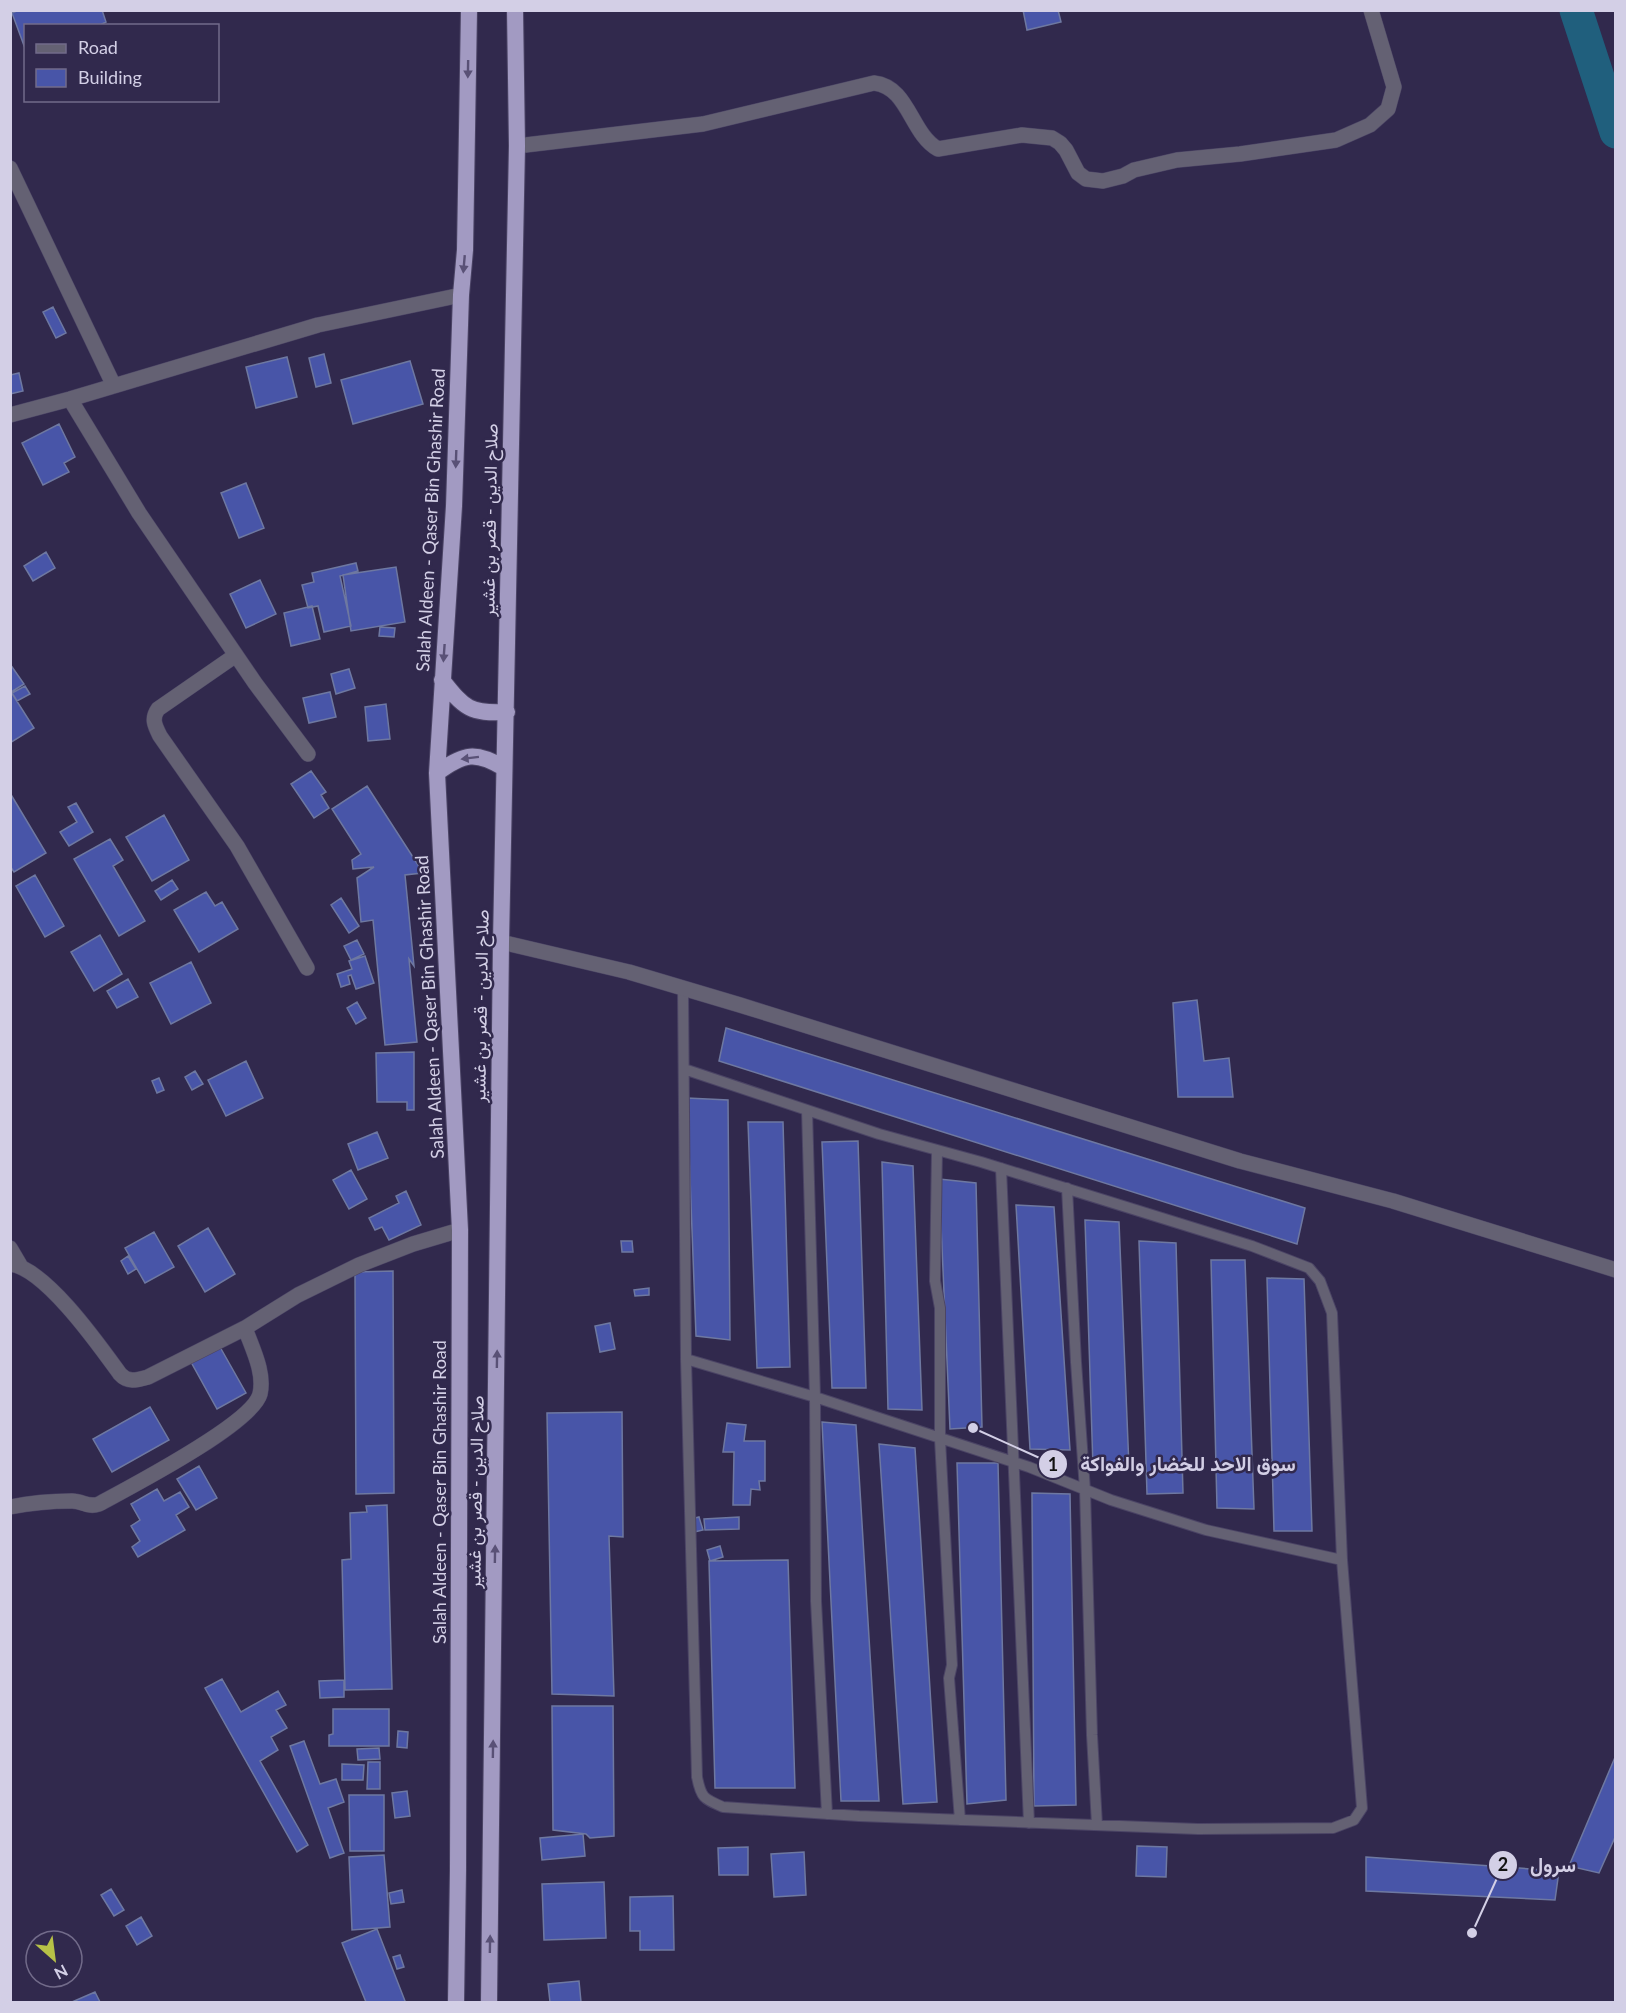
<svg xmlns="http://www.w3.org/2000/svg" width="1626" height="2013" font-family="Lato,Vazirmatn,sans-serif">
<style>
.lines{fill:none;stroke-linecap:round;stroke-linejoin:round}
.river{stroke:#205f7d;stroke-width:33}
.building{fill:#4855a8;stroke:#6e78a1;stroke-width:1.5}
.service-casing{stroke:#4b4465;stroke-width:12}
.minor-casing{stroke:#4b4465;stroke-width:16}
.trunk-casing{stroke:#4b4465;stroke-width:18}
.service{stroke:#646173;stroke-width:10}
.minor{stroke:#646173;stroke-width:15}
.trunk{stroke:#a29ac2;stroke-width:16}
.oneway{fill:#595176}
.labels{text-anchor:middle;stroke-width:5;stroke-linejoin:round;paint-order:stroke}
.street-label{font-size:18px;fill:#d3cfe6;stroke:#31294d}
.leader{fill:none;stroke:#d3cfe6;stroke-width:2}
.callout-dot{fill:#d3cfe6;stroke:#31294d;stroke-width:2}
.mark-label{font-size:18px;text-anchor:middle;font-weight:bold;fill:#111}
.callout-label{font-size:20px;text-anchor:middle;font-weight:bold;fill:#d3cfe6;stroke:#31294d;stroke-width:5;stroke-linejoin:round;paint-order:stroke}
</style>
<rect width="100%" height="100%" fill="#31294d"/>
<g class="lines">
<path class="river" d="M 1576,10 L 1616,132"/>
</g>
<path class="building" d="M 19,10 L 102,10 L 106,22 L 98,26 L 26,26 L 26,51 L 12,13 Z
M 1023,10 L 1058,10 L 1061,22 L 1027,30 Z
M 53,307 L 66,333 L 56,338 L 43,312 Z
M 324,354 L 331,383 L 316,387 L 309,358 Z
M 287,357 L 297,397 L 256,408 L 246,367 Z
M 410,361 L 423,404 L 353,424 L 341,380 Z
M 19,373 L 23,391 L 10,394 L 10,375 Z
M 59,424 L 75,457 L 64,463 L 69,472 L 43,485 L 22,443 Z
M 246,483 L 264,528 L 239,538 L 221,493 Z
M 46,552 L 55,568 L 33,581 L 24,566 Z
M 356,563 L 358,571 L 340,576 L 351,626 L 324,632 L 318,606 L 308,608 L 302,585 L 314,582 L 312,573 Z
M 396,567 L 405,622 L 351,631 L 343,575 Z
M 260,580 L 276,614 L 246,628 L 230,594 Z
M 312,606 L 320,639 L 291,646 L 284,613 Z
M 380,627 L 395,628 L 394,637 L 379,636 Z
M 10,664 L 24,684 L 11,692 L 34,728 L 10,743 Z
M 349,669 L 355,688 L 336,694 L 331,674 Z
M 25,686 L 30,694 L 17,701 L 12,693 Z
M 330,692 L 336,717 L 309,723 L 303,698 Z
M 386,704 L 390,739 L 368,741 L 365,707 Z
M 311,771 L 326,792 L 321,795 L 329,808 L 314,818 L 291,784 Z
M 367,786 L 422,871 L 422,873 L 405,875 L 414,966 L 409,959 L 417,1042 L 385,1045 L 373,920 L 361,922 L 357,878 L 374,867 L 353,869 L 352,860 L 361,854 L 332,809 Z
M 10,793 L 46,853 L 14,872 L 10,866 Z
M 76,803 L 93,832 L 69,846 L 60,832 L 77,822 L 68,807 Z
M 164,815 L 189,860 L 152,881 L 126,837 Z
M 110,839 L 123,860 L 113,866 L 145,921 L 119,936 L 74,859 Z
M 35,875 L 64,926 L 45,937 L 16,886 Z
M 172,880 L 178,889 L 161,900 L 155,891 Z
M 206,892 L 215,906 L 222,902 L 238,929 L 199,952 L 174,910 Z
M 341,898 L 359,926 L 349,933 L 331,905 Z
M 100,935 L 122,974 L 94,991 L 71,952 Z
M 357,940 L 364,954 L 351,960 L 344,946 Z
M 365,956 L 374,983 L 356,989 L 351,975 L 348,976 L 350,984 L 341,987 L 337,974 L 352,969 L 349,961 Z
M 191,962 L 211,1003 L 171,1024 L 150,983 Z
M 128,979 L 138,997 L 117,1008 L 107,991 Z
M 1197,1000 L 1204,1061 L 1229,1058 L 1233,1097 L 1178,1097 L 1173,1003 Z
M 357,1002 L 366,1018 L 356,1024 L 347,1008 Z
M 726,1028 L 1305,1208 L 1297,1244 L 719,1061 Z
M 414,1052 L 414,1110 L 407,1110 L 407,1102 L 377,1102 L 376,1053 Z
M 246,1061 L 263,1098 L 226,1116 L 208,1080 Z
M 195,1071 L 203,1084 L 192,1090 L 185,1077 Z
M 159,1078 L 164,1090 L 157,1093 L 152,1081 Z
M 687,1098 L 728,1100 L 730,1340 L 696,1336 Z
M 748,1122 L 783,1122 L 790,1367 L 757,1368 Z
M 377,1132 L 388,1158 L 358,1170 L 348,1144 Z
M 858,1141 L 866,1388 L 832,1388 L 822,1142 Z
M 882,1162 L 913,1166 L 922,1410 L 888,1409 Z
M 351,1170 L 367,1199 L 349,1209 L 333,1180 Z
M 939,1179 L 976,1183 L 982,1427 L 950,1429 Z
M 406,1191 L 421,1225 L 389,1240 L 382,1227 L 375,1230 L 369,1218 L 399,1203 L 396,1196 Z
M 1016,1205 L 1054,1207 L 1070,1450 L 1030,1449 Z
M 1085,1220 L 1119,1222 L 1129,1467 L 1093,1467 Z
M 208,1228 L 235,1274 L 205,1292 L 178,1246 Z
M 154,1232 L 174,1267 L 145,1283 L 125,1248 Z
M 621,1241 L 632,1241 L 633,1252 L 622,1252 Z
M 1139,1241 L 1176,1243 L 1183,1493 L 1147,1494 Z
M 128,1256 L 136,1269 L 128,1274 L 121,1261 Z
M 1211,1260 L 1245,1260 L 1254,1509 L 1217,1508 Z
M 393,1271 L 394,1493 L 356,1494 L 355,1272 Z
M 1267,1278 L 1304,1279 L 1312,1531 L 1274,1531 Z
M 649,1288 L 649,1295 L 635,1296 L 634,1290 Z
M 610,1323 L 615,1349 L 600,1352 L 595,1326 Z
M 220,1347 L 246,1393 L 217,1409 L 191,1362 Z
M 150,1407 L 169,1440 L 112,1472 L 93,1439 Z
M 622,1412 L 623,1537 L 609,1536 L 614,1696 L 552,1694 L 547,1413 Z
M 822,1422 L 856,1425 L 879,1801 L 841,1801 Z
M 727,1423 L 746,1425 L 744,1441 L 765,1441 L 765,1481 L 759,1481 L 760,1490 L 751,1489 L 750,1505 L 733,1505 L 734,1452 L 723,1452 Z
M 879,1444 L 915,1448 L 937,1802 L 903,1804 Z
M 957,1463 L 998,1463 L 1006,1800 L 967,1804 Z
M 199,1466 L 217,1498 L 196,1510 L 177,1479 Z
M 157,1489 L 164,1501 L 180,1492 L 189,1507 L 176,1515 L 185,1530 L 138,1557 L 132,1547 L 140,1541 L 131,1526 L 140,1520 L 131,1504 Z
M 1032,1493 L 1070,1494 L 1076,1805 L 1034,1806 Z
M 387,1505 L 392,1689 L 345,1690 L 342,1560 L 351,1559 L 350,1513 L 367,1512 L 366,1506 Z
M 699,1517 L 703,1530 L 694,1532 L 691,1519 Z
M 739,1517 L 739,1529 L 705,1530 L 704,1519 Z
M 720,1546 L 723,1557 L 710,1561 L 707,1550 Z
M 788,1560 L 795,1788 L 715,1788 L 709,1561 Z
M 222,1679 L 241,1712 L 278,1691 L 286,1705 L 276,1710 L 287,1728 L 271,1737 L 278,1750 L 260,1761 L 308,1845 L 297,1852 L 205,1688 Z
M 344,1680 L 344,1697 L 320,1698 L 319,1681 Z
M 552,1706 L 613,1706 L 614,1836 L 590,1838 L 586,1834 L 553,1830 Z
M 333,1709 L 389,1709 L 389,1746 L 329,1746 L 329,1735 L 333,1734 Z
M 398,1731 L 408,1732 L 407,1748 L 397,1747 Z
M 304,1741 L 320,1784 L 336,1779 L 344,1802 L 328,1808 L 344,1853 L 330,1858 L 290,1746 Z
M 379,1748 L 380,1759 L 358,1760 L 357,1749 Z
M 1616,1755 L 1616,1835 L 1599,1873 L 1569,1866 Z
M 368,1762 L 380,1762 L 380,1789 L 367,1789 Z
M 342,1764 L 364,1765 L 363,1780 L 342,1780 Z
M 407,1791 L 410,1816 L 395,1818 L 392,1793 Z
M 349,1795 L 384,1795 L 384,1851 L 350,1851 Z
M 583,1834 L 585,1856 L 542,1860 L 540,1838 Z
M 1137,1846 L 1167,1847 L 1166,1877 L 1136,1876 Z
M 748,1847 L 748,1875 L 719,1875 L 718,1848 Z
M 804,1852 L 806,1895 L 774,1897 L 771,1854 Z
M 384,1855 L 390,1927 L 352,1930 L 349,1857 Z
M 1366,1857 L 1559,1871 L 1555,1900 L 1366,1891 Z
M 604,1882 L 606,1938 L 544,1940 L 542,1884 Z
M 111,1889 L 124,1910 L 114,1916 L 101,1895 Z
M 402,1890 L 404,1902 L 391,1904 L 389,1893 Z
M 673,1896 L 674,1950 L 640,1950 L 640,1931 L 630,1931 L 630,1897 Z
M 141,1917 L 152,1936 L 137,1945 L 126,1926 Z
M 377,1929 L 405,2001 L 402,2002 L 366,2002 L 342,1943 Z
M 400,1955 L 404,1967 L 397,1969 L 393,1957 Z
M 579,1981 L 581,2002 L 550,2002 L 548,1984 Z
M 95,1992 L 100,2002 L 72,2002 Z"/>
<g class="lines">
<g class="service-casing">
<path id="service" d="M 683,988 L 686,1359 L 815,1397 L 1029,1467 L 1111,1500 L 1206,1530 L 1342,1560
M 684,1069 L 879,1134 L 981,1162 L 1252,1246 L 1309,1268 L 1320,1281 L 1332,1313 L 1342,1560 L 1362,1808 L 1354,1820 L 1333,1828 L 1198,1829 L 859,1816 L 723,1807 C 704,1799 701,1798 697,1777 L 686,1359
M 807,1110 L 815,1397 L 816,1601 L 827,1814
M 937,1150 L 935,1281 L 940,1308 L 940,1439 L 952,1665 L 949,1678 L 960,1820
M 1001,1168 L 1029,1823
M 1067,1188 L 1076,1362 L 1085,1490 L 1092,1735 L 1097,1825"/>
</g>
<g class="minor-casing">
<path id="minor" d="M 517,146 L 703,124 L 874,83 C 909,87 910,133 938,149 L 1022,135 L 1052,138 L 1060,143 L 1066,150 L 1078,173 L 1086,179 L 1103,181 L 1123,176 L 1134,170 L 1177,160 L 1240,154 L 1336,140 L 1370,125 L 1388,109 L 1394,87 L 1371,10
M 10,168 L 114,386
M 70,399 L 139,513 L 255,683 L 308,754
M 10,415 L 70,399 L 318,325 L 461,295
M 236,655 L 158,709 C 151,719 155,726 160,736 L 237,846 L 307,968
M 501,942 L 629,972 L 740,1005 L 1240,1161 L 1393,1201 L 1616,1270
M 10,1248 L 20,1265
M 10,1264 C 45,1268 99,1345 120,1374 C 128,1383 137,1380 148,1377 L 245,1328 L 298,1295 L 359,1265 L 413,1244 L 460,1230
M 10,1507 C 30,1503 52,1501 72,1501 C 83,1501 88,1508 99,1504 C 130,1487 252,1424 260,1394 C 265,1372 252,1348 245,1328"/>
</g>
<g class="trunk-casing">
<path id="trunk" d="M 442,680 C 464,708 470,714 507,712
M 437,773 C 464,753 476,751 504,768
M 456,2002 L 458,1870 L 460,1230 L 437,773 L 454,506 L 461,295 L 465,250 L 469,10
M 489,2002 L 501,942 L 517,146 L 515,10"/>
</g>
<use href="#service" class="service"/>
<use href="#minor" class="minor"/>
<use href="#trunk" class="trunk"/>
</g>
<defs><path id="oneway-solid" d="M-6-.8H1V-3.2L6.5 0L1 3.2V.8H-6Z" transform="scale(1.5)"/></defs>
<g class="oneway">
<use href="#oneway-solid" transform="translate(468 69) rotate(91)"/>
<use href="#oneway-solid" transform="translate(464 264) rotate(95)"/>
<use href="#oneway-solid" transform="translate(456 459) rotate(92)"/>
<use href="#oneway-solid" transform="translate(444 653) rotate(94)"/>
<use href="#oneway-solid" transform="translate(470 758) rotate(173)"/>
<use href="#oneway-solid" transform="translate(497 1359) rotate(-89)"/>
<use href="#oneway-solid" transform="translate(495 1554) rotate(-89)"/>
<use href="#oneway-solid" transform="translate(493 1749) rotate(-89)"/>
<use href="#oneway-solid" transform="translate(490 1944) rotate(-89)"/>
</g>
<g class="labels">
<g class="street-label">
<text transform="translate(431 520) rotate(-87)" y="6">Salah Aldeen - Qaser Bin Ghashir Road</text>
<text transform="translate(490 520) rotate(-89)" y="6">صلاح الدين - قصر بن غشير</text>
<text transform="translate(481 1006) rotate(-89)" y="6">صلاح الدين - قصر بن غشير</text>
<text transform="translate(430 1007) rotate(-93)" y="6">Salah Aldeen - Qaser Bin Ghashir Road</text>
<text transform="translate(440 1492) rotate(-90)" y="6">Salah Aldeen - Qaser Bin Ghashir Road</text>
<text transform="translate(476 1492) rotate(-89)" y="6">صلاح الدين - قصر بن غشير</text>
</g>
</g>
<path class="leader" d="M973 1428L1053 1464M1472 1933L1503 1865"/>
<g class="callout-dot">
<circle cx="973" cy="1428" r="6"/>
<circle cx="1472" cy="1933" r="6"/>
<circle cx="1053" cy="1464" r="15"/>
<circle cx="1503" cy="1865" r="15"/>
</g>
<g class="mark-label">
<text x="1053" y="1471">1</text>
<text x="1503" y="1871">2</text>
</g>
<g class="callout-label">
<text x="1188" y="1471">سوق الاحد للخضار والفواكة</text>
<text x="1553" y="1872">سرول</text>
</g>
<rect width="1626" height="2013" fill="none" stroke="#d3cfe6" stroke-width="24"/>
<rect x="24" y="24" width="195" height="78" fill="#31294d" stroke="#726b8a" stroke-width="1.5"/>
<rect x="36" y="44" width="30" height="9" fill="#646173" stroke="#726b8a" stroke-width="1.5"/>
<text x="78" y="54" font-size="18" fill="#d3cfe6">Road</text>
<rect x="36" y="69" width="30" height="18" fill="#4855a8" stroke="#726b8a" stroke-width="1.5"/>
<text x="78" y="84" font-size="18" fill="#d3cfe6">Building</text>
<g transform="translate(54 1959) rotate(152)"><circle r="28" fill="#31294d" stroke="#726b8a" stroke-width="1.5"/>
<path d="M0-4.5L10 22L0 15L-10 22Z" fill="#b7c147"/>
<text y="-9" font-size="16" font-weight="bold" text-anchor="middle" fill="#d3cfe6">N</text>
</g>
</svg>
